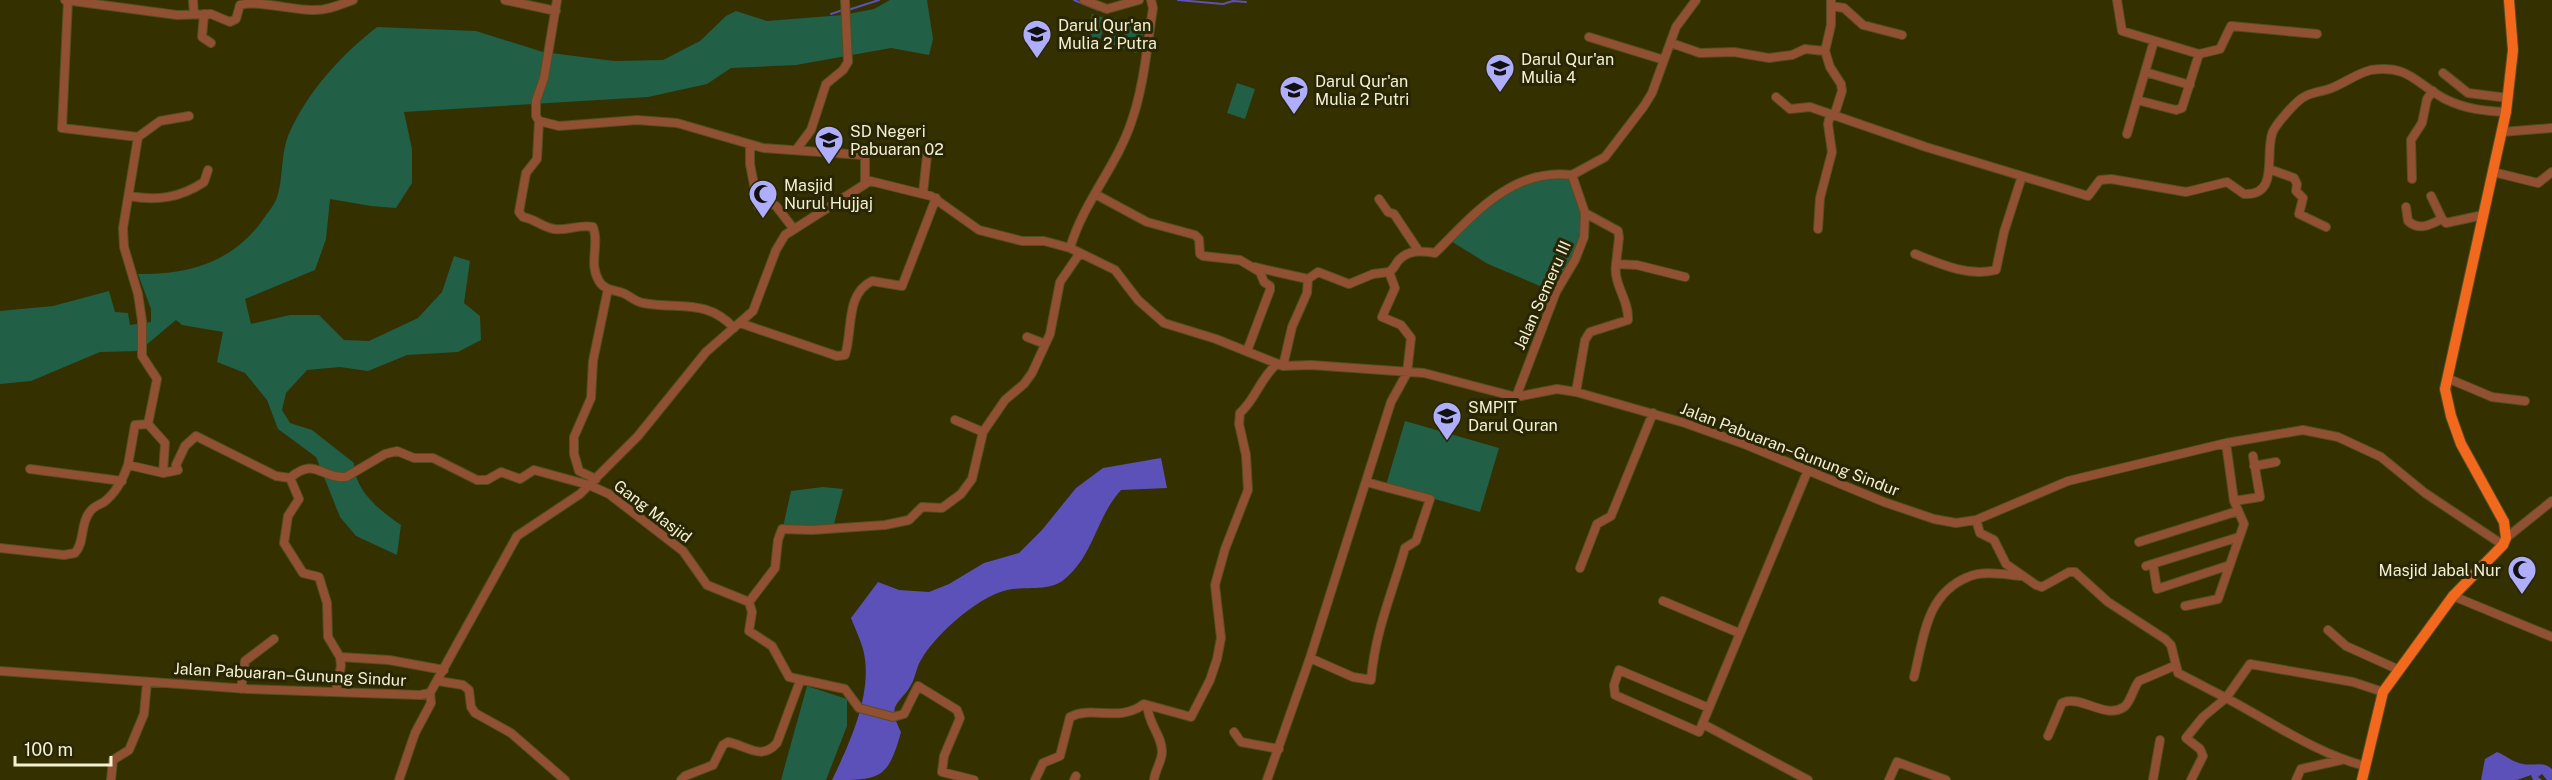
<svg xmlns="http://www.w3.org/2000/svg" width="2552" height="780" font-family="'Public Sans',sans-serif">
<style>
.green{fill:#215f47}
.water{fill:#5c50b9}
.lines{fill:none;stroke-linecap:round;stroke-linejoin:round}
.stream{stroke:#5c50b9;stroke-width:2}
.minor-casing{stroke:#534f22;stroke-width:10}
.major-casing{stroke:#534f22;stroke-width:12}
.minor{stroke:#925032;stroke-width:8}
.major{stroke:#f2691d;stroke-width:10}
.labels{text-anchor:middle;stroke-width:6;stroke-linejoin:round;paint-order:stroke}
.poi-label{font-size:16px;fill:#f3f1d2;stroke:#292606;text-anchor:start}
.street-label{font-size:16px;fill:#f3f1d2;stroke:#292606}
</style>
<rect width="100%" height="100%" fill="#353000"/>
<path class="green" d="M 890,0 L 927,0 L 933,39 L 929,55 L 891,48 L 796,65 L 731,68 L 707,84 L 648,97 L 404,112 L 412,149 L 412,183 L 396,208 L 371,206 L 330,199 L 326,239 L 315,270 L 245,299 L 251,324 L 290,315 L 319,315 L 344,340 L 369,341 L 418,318 L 442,292 L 454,256 L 470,261 L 464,303 L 480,316 L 481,340 L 458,352 L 407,355 L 368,371 L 340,367 L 307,370 L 286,393 L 282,410 L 290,423 L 312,430 L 354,463 C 354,490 380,511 401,525 L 397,555 L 356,536 L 340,517 L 316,457 L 278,429 L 267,400 L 245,373 L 217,362 L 223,332 L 182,325 L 176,320 L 139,351 L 100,352 L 31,381 L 0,384 L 0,311 L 53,306 L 109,291 L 115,312 L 128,313 L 130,325 L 151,322 L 151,309 L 138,274 C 189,275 234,262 264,218 C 269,211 276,203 278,194 C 283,176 281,154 288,136 C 307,92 340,56 377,27 L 476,31 L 543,52 L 614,61 L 663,60 L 700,41 L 726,16 L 736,11 L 767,21 L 843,15 L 874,9 Z
M 1092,14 L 1107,19 L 1098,45 L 1083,39 Z
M 1114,18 L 1145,29 L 1136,53 L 1106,42 Z
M 1237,83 L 1255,89 L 1245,119 L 1227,113 Z
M 1535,172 L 1566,173 C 1603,216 1577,251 1554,292 L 1488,264 L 1446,238 L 1482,201 Z
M 1405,421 L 1499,448 L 1480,512 L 1386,485 Z
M 823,487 L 843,489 L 833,528 L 783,527 L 791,491 Z
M 807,686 L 847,699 L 847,726 L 826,780 L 781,780 Z"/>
<path class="water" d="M 1161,458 L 1167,488 L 1121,490 C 1097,516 1094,554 1066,578 C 1052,591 1030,587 1013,589 C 983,592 936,633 921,660 C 917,666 916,674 913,681 C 902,705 885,701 901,732 C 888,780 879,780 832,780 C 850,743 874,691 863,649 C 860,639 855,628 851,618 L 878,582 L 899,590 L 929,592 L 949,584 L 984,563 L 1019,553 L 1042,530 L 1076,488 L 1103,468 Z
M 2497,752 C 2507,756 2512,762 2523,764 C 2534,766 2543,761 2552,769 L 2552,780 L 2547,780 L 2542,774 L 2538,777 L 2542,780 L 2533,780 L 2531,775 L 2517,780 L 2481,780 L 2485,759 Z"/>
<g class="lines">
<path class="stream" d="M 1074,0 L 1098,10
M 1178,0 L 1223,4 L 1233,1 L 1246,2
M 848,10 L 879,0
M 1106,12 L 1120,9
M 831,14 L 843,10"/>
<g class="minor-casing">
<path id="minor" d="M 65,0 L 177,15 L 211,14 L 230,22 L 236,19 L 240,5 C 260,0 290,10 311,10 C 326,11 339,5 353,0
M 193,0 L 194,14
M 505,0 L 556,11
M 557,0 L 544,78 L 536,101 L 536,116 L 539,121 L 559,126 L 637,120 L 677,123 L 763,148 L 862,155 L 865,157 L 865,181
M 1084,0 L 1107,9 L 1139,0
M 1831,0 L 1831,25 L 1825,51 L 1830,67 L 1841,84 L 1842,91 L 1834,116
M 2117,0 L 2122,31 L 2199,54 L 2220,49 L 2231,26 L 2317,34
M 1831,6 L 1844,8 L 1863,25 L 1902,35
M 204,14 L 202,37 L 211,43
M 1589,37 L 1664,60
M 1671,43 L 1700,53 L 1734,52 L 1769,58 L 1792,55 L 1805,49 L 1825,51
M 2145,72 L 2190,85
M 2443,73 L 2468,93 L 2508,98
M 1776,97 L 1790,109 L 1810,107 L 1926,147 L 2088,196 L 2100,180 L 2111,179 L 2186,192 L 2227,182 L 2244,194 C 2279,196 2265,156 2272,134 C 2274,126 2297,100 2304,97 C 2313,91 2324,92 2334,87 C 2346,82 2358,73 2371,70 C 2409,64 2416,84 2445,99 C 2465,109 2484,111 2506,112
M 2137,100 L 2176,110 L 2182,108 L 2199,54
M 539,121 L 537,159 L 526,173 L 519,212 L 523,217 C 535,219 542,227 554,229 C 567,231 579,224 593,227 C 600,245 588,263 599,281 C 604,290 614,290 623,293 C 630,296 636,302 643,303 C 679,310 706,298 734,328
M 2502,132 L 2552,128
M 2127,134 L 2154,41
M 138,137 L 160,121 L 189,116
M 750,145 L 750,164 L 758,206 L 770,203 L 776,206 L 793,228
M 796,150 L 811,130 L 826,84 L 843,70 L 848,62 L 845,0
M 2269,169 L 2294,178 L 2297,184 L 2296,191 L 2303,198 L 2299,214 L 2326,227
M 2493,172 L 2538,183 L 2552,172
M 2412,179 L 2411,140 L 2422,123 L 2427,99 L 2433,91
M 923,193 L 928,146
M 1095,194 L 1147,222 L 1195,235 L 1199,239 L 1200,254 L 1203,256 L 1240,260 L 1260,272 L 1264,282 L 1270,286 L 1270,290 L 1247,351
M 129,196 C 157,201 180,198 204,182 L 208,170
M 2431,196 L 2442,219 L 2446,223 L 2483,215
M 1379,199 L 1388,212 L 1394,214 L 1418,250
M 2406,207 L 2408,221 C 2419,231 2430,225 2442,219
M 1585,213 L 1618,231 L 1619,238 L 1616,264
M 1818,229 L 1820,198 L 1832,152 L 1828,124 L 1830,115
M 1070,248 C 1083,203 1116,167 1131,123 C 1144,87 1147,46 1153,8 L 1151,0
M 1915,254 C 1940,264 1969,277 1996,270 L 2004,232 L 2022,176
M 1254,267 L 1308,279
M 740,323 L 837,356 L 845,355 C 853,331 845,294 872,281 L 902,286 L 936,198
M 1027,337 L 1045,344
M 1283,366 L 1292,327 L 1307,293 L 1308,279 L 1318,272 L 1349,284 L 1373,274 L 1389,272 C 1394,269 1395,265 1398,261 C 1408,249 1422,251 1435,253 C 1473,215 1513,167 1572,175
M 2447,378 L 2492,397 L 2525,401
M 1576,392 L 1585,340 L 1590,332 L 1628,320 C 1629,299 1613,285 1616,264 L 1637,265 L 1685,277
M 1516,397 L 1556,292 L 1575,260 L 1584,237 L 1585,213 L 1572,175 L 1605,157 L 1644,106 L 1652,93 L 1676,27 L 1696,0
M 955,420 L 983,432
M 128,465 L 135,425 L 148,424
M 2254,466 L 2276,462
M 30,469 L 122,481
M 163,473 L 178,470 L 176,465 L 185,446 L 196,436 L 276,476 L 290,478 C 315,456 321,479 346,477 L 385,454 L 397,451 L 414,458 L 433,458 L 477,480 L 487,480 L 501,472 L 520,479 L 534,470 L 589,485 L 609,494 L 683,551 L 707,585 L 749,602 L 752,612 L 749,631 L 772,646 L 789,677 L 845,689 L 859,708 L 893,717 L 904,714 L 918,686 L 957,710 L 960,718 L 944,756 L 942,772 L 974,780
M 290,478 L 299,499 L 288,516 L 284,543 L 303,573 L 319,577 L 327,603 L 328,637 L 340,657 L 341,666 L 336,691
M 596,479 L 579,471 L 574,454 L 574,437 L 591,398 L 593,361 L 608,289
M 2234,501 L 2260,497 L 2253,456
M 1976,520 L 1980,533 L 1994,540 L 2006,564 L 2036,585 L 2042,587 L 2069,572 L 2075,572 L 2108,602 L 2165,639 L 2171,645 L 2178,673 L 2226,698 L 2250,664 L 2353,682 L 2383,692
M 2506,538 L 2552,501
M 2139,542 L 2238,511
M 0,548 L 64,555 L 75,553 C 85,542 80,525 89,513 C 92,507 99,505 104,502 C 116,493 123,479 128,465 L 163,473 L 165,443 L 148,424 L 157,379 L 142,356 L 142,321 L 138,294 L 124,247 L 123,228 L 138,137 L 62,128 L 68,1
M 2153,564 L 2157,589 L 2230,565
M 2146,566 L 2239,537
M 1580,568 L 1597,524 L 1611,516 L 1653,413
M 2453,596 L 2552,637
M 1663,601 L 1739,633
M 749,602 L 775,568 L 778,540 L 782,529 L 812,530 L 885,525 L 909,520 L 922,507 L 942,508 L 961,494 L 972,479 L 983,432 L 1005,400 L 1024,384 L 1032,373 L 1050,334 L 1060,282 L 1080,253
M 2185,606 L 2218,599 L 2244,524 L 2234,501 L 2226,443
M 2328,630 L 2346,646 L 2397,669
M 340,657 L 389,660 L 444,670
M 1310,658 L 1353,677 L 1371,680 C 1375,631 1392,594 1405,548 L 1416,541 L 1430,499 L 1366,482
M 0,671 L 248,689 L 420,695 L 430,693 L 517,536 L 580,494 L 638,436 L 706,352 L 753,311 L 776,250 L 785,235 L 870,181 L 931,196 L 979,230 L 1022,241 L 1044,241 L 1070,248 L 1115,270 L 1138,300 L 1164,323 L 1216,339 L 1283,366 L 1311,365 L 1424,373 L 1516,397 L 1557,389 L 1576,392 L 1685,423 L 1744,444 L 1884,502 L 1934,519 L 1956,523 L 1976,520 L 2068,481 L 2226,443 L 2303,430 L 2338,437 L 2381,457 L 2425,493 L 2503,545
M 1914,677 C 1924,637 1926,594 1968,577 C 1984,570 2007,575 2023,576
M 438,681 L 463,685 L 469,690 L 471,707 L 475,713 L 511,733 L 565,780
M 241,689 L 245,661 L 274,639
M 1147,705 C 1149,726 1162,735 1162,752 C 1162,761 1155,770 1154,780
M 1709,708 L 1619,670 L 1614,685 L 1615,695 L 1699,732 L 1808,470
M 1703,724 L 1808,780
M 1234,732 L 1241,742 L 1279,749
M 2048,736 L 2062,703 C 2081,694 2105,720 2124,707 C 2131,702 2133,688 2139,681 L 2174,666
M 111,780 L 113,760 L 129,750 L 144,714 L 147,682
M 399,780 L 415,733 L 431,703 L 430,693
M 681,780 L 685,776 L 713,765 L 723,745 L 728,742 C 748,746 761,761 777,743 L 800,681
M 1035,780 L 1043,763 L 1060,756 L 1070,717 C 1093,705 1119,723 1144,704 L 1191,717 L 1210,680 L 1217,659 L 1221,638 L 1215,585 L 1225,549 L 1248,490 L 1246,455 L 1239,424 L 1240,413 C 1256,399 1260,378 1277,364
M 1074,780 L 1076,776
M 1267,780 L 1310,658 L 1391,402 L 1407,373 L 1411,338 L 1401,325 L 1382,317 L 1395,288 L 1389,272
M 1889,780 L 1897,762 L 1946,780
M 2153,780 L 2160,740
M 2191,780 L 2203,756 L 2200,749 L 2186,738 L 2203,717 L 2226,698 C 2272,722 2315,753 2365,766
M 2296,780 L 2301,769 L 2341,760"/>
</g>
<g class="major-casing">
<path id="major" d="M 2362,780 L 2383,692 L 2453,596 L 2503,545 L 2506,538 L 2504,522 L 2461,444 L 2451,416 L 2445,389 L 2506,112 L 2513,50 L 2509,0"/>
</g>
<use href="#minor" class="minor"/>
<use href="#major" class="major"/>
</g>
<defs>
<g id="school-pin" transform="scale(1.5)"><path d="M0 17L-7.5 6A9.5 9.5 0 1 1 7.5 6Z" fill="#afaefa" stroke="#292606"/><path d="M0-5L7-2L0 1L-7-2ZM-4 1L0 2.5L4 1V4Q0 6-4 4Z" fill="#111"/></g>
<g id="mosque-pin" transform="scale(1.5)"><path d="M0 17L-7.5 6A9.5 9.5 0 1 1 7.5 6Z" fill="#afaefa" stroke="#292606"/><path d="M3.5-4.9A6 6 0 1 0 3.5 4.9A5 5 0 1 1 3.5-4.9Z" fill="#111"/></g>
</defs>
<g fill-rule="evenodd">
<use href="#school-pin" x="1037" y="34"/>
<use href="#school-pin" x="1500" y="68"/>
<use href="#school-pin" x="1294" y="90"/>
<use href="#school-pin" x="829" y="140"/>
<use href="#mosque-pin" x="763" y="194"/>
<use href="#school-pin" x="1447" y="416"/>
<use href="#mosque-pin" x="2522" y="570"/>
</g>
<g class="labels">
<g class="poi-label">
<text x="1058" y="31">Darul Qur'an<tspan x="1058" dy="18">Mulia 2 Putra</tspan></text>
<text x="1521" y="65">Darul Qur'an<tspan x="1521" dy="18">Mulia 4</tspan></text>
<text x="1315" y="87">Darul Qur'an<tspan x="1315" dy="18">Mulia 2 Putri</tspan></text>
<text x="850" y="137">SD Negeri<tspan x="850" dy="18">Pabuaran 02</tspan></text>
<text x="784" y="191">Masjid<tspan x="784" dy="18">Nurul Hujjaj</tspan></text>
<text x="1468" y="413">SMPIT<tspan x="1468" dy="18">Darul Quran</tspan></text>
<text x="2501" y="576" text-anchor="end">Masjid Jabal Nur</text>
</g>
<g class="street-label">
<text transform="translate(1542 295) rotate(-66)" y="6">Jalan Semeru III</text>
<text transform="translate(1790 449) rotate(21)" y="6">Jalan Pabuaran–Gunung Sindur</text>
<text transform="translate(653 511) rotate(37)" y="6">Gang Masjid</text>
<text transform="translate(290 674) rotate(3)" y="6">Jalan Pabuaran–Gunung Sindur</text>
</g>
</g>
<path d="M15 756v9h96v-9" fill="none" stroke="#f3f1d2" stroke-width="3"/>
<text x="24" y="756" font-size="18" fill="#f3f1d2" stroke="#292606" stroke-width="4.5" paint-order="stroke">100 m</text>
</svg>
